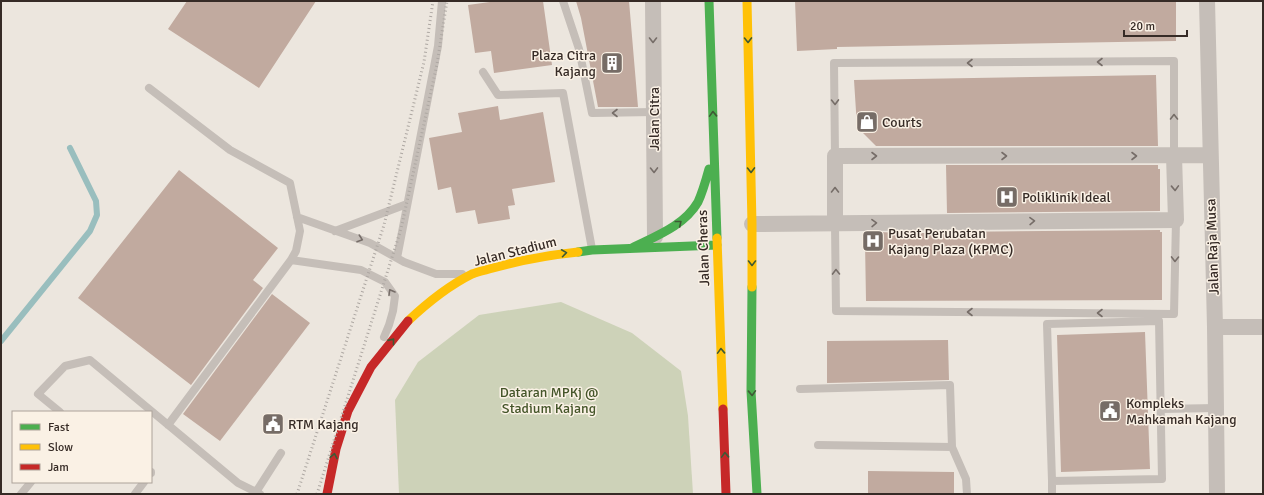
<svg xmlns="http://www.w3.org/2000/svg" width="1264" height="495" font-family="Signika,sans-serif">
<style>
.green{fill:#cdd2b8}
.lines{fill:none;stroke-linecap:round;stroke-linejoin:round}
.stream{stroke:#99bebe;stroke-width:6}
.building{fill:#c1aa9f}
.lane{stroke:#c5beb8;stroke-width:8}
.street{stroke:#c5beb8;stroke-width:16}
.fast{stroke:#4caf50;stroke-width:9}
.slow{stroke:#ffc107;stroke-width:9}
.jam{stroke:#c62828;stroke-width:9}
.rail{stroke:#ada7a2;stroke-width:3;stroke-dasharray:1 3;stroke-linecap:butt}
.oneway{stroke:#766d68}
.oneway2{stroke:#3e5935}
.labels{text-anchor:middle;stroke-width:3;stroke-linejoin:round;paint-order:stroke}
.poi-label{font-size:14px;fill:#362b26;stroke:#faf1e5;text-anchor:start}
.street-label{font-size:14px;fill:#362b26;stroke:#faf1e5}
.park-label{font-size:14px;fill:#445529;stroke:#faf1e5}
</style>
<rect width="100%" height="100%" fill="#ece6de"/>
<path class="green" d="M 561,302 L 632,333 L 681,371 L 688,416 L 693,494 L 399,494 L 395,400 L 418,362 L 479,315 Z"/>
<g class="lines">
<path class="stream" d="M 1,341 L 90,231 L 97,215 L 96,201 L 70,148"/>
</g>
<path class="building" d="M 187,1 L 316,1 L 259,88 L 168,29 Z
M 497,1 L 543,1 L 552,65 L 494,73 L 491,51 L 475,53 L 468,5 Z
M 576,1 L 629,1 L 638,107 L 598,107 L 581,18 Z
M 795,1 L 1176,1 L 1176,41 L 837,47 L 837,49 L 797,51 Z
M 1156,75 L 1158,146 L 876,146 L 857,127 L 854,80 Z
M 498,106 L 500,120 L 543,112 L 555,182 L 512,189 L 515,205 L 508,206 L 510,219 L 478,224 L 475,210 L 456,213 L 451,187 L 438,190 L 429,138 L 462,132 L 458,113 Z
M 946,165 L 1158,165 L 1158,169 L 1160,169 L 1160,211 L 947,213 Z
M 179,170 L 278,248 L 253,280 L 263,288 L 191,385 L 78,298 Z
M 1160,230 L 1160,232 L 1162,232 L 1162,300 L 866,301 L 865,242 L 876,232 L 910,233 L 947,233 L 947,232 Z
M 272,294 L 310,323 L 220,441 L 183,414 Z
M 1145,332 L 1150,469 L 1061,472 L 1057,335 Z
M 948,340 L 949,380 L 827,383 L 827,341 Z
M 868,471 L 954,472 L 954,494 L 868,494 Z"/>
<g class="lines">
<path class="lane" d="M 563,1 L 579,49 L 592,113 L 654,112
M 483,72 L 498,95 L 563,93 L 592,249
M 149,88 L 230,150 L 290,183 L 300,231 L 296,251 L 291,260 L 168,425
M 835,156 L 834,63 L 1174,61 L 1174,156
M 297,217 L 370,243 L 404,262 L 436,274 L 462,274
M 835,224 L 836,311 L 1174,314 L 1176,220
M 335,231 L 407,204
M 397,258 L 438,46 L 442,1
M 291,260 L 361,270 L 385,282 L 395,296 L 393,311 L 389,325 L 384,337
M 800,389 L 950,385 L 952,447 L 966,479 L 967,494
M 1161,409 L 1216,408
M 60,412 L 38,394 L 65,366 L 90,360 L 238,483 L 260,494
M 818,445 L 952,447
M 151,472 L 151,473
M 1052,481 L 1162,479 L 1159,321 L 1047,324 L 1052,481 L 1052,494
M 256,492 L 281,453
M 21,494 L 31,482
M 135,494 L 144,482"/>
<path class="street" d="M 653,1 L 655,237
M 1207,1 L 1215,327 L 1217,494
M 752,224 L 1176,220 L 1174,156
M 835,224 L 835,156 L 1210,155
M 1215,327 L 1263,327"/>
<path class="fast" d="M 709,1 L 717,238
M 632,248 C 656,236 684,226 698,202 C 703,191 706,180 709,169
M 578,252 L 592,250 L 717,245
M 752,287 L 751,391 L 757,494"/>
<path class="slow" d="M 747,1 L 752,224 L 752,287
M 717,238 L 723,409
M 408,321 C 427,303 448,286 472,274 C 479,271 486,270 493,268 C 521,260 549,255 578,252"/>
<path class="jam" d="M 723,409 L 726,494
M 327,494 L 336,449 L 348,411 L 371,367 L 408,321"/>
<path class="rail" d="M 297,494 L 384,225 L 424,62 L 433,1
M 317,494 L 401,229 L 437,64 L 447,1"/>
</g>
<defs><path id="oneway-chevron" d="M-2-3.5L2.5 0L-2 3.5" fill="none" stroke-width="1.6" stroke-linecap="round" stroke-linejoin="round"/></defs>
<g class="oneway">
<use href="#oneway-chevron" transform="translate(653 40) rotate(90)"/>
<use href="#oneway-chevron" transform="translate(1100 62) rotate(180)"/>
<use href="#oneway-chevron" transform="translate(970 63) rotate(180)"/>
<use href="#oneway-chevron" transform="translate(835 102) rotate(89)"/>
<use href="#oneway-chevron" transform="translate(615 113) rotate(180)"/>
<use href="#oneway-chevron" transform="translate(1174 117) rotate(-90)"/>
<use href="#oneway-chevron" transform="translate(874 156)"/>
<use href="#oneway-chevron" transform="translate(1004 156)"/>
<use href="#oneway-chevron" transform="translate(1134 156)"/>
<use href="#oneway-chevron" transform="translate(654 170) rotate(89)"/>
<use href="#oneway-chevron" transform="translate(1175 188) rotate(88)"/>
<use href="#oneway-chevron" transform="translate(835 190) rotate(-90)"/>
<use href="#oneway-chevron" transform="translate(1032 221) rotate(-1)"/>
<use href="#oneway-chevron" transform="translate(874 223) rotate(-1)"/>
<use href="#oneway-chevron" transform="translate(360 239) rotate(19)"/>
<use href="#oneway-chevron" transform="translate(1175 259) rotate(91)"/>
<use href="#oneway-chevron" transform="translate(836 272) rotate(-91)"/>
<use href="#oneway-chevron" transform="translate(391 292) rotate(-120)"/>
<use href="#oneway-chevron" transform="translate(970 312) rotate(-180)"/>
<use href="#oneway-chevron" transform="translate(1100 313) rotate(-180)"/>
</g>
<g class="oneway2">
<use href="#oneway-chevron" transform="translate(748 40) rotate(89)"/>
<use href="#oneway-chevron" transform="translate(713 114) rotate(-92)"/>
<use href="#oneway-chevron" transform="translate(751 170) rotate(89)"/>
<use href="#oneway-chevron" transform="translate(679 223) rotate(-39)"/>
<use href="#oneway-chevron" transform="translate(564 253) rotate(-8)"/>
<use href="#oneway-chevron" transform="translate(752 263) rotate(90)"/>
<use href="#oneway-chevron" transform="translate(392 341) rotate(-51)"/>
<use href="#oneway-chevron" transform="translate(721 351) rotate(-92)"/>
<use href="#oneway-chevron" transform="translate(752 393) rotate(88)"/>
<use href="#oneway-chevron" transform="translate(725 455) rotate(-92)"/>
<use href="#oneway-chevron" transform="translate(334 456) rotate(-79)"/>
</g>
<defs>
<g id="building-square" transform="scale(1.15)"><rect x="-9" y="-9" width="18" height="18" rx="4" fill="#766c66" stroke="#faf1e5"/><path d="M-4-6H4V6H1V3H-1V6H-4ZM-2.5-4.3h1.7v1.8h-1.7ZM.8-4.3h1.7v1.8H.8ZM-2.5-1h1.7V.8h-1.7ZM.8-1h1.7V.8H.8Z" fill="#fff"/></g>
<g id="shop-square" transform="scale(1.15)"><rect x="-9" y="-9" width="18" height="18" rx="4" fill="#766c66" stroke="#faf1e5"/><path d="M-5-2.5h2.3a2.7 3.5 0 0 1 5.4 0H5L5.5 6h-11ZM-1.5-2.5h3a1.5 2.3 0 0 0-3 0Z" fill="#fff"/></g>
<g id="hospital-square" transform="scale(1.15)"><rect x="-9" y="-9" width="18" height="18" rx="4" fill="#766c66" stroke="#faf1e5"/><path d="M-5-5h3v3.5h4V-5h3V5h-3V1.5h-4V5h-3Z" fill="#fff"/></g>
<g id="civic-square" transform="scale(1.15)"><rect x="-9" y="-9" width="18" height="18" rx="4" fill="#766c66" stroke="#faf1e5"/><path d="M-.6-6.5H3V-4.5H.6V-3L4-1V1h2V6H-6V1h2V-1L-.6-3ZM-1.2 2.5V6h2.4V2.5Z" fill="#fff"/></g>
</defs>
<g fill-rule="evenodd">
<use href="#building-square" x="612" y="63"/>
<use href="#shop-square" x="867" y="122"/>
<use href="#hospital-square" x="1007" y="197"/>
<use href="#hospital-square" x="873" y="241"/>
<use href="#civic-square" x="1110" y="411"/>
<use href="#civic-square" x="273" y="424"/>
</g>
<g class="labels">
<g class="poi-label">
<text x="596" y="60" text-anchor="end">Plaza Citra<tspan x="596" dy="16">Kajang</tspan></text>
<text x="882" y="127">Courts</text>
<text x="1022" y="202">Poliklinik Ideal</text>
<text x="888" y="238">Pusat Perubatan<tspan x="888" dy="16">Kajang Plaza (KPMC)</tspan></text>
<text x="1126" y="408">Kompleks<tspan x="1126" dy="16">Mahkamah Kajang</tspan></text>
<text x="288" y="429">RTM Kajang</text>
</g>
<g class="street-label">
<text transform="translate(654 119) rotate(-90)" y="5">Jalan Citra</text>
<text transform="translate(1212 247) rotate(-92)" y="5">Jalan Raja Musa</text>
<text transform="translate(703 248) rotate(-92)" y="5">Jalan Cheras</text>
<text transform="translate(515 251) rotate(-14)" y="5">Jalan Stadium</text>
</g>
<g class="park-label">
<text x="549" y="397">Dataran MPKj @<tspan x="549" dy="16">Stadium Kajang</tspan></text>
</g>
</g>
<rect width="1264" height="495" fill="none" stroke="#362b26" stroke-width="4"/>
<rect x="12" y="411" width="140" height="72" fill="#faf1e5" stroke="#aca299"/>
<rect x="20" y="424" width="20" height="6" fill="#4caf50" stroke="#aca299"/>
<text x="48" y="431" font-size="12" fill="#362b26">Fast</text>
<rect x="20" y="444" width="20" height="6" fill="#ffc107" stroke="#aca299"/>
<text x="48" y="451" font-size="12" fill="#362b26">Slow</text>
<rect x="20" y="464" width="20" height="6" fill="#c62828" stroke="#aca299"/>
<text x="48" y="471" font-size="12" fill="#362b26">Jam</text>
<path d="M1124 30v6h63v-6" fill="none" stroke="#362b26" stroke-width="2"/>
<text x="1130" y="30" font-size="12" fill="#362b26" stroke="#faf1e5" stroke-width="3" paint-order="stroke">20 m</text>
</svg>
